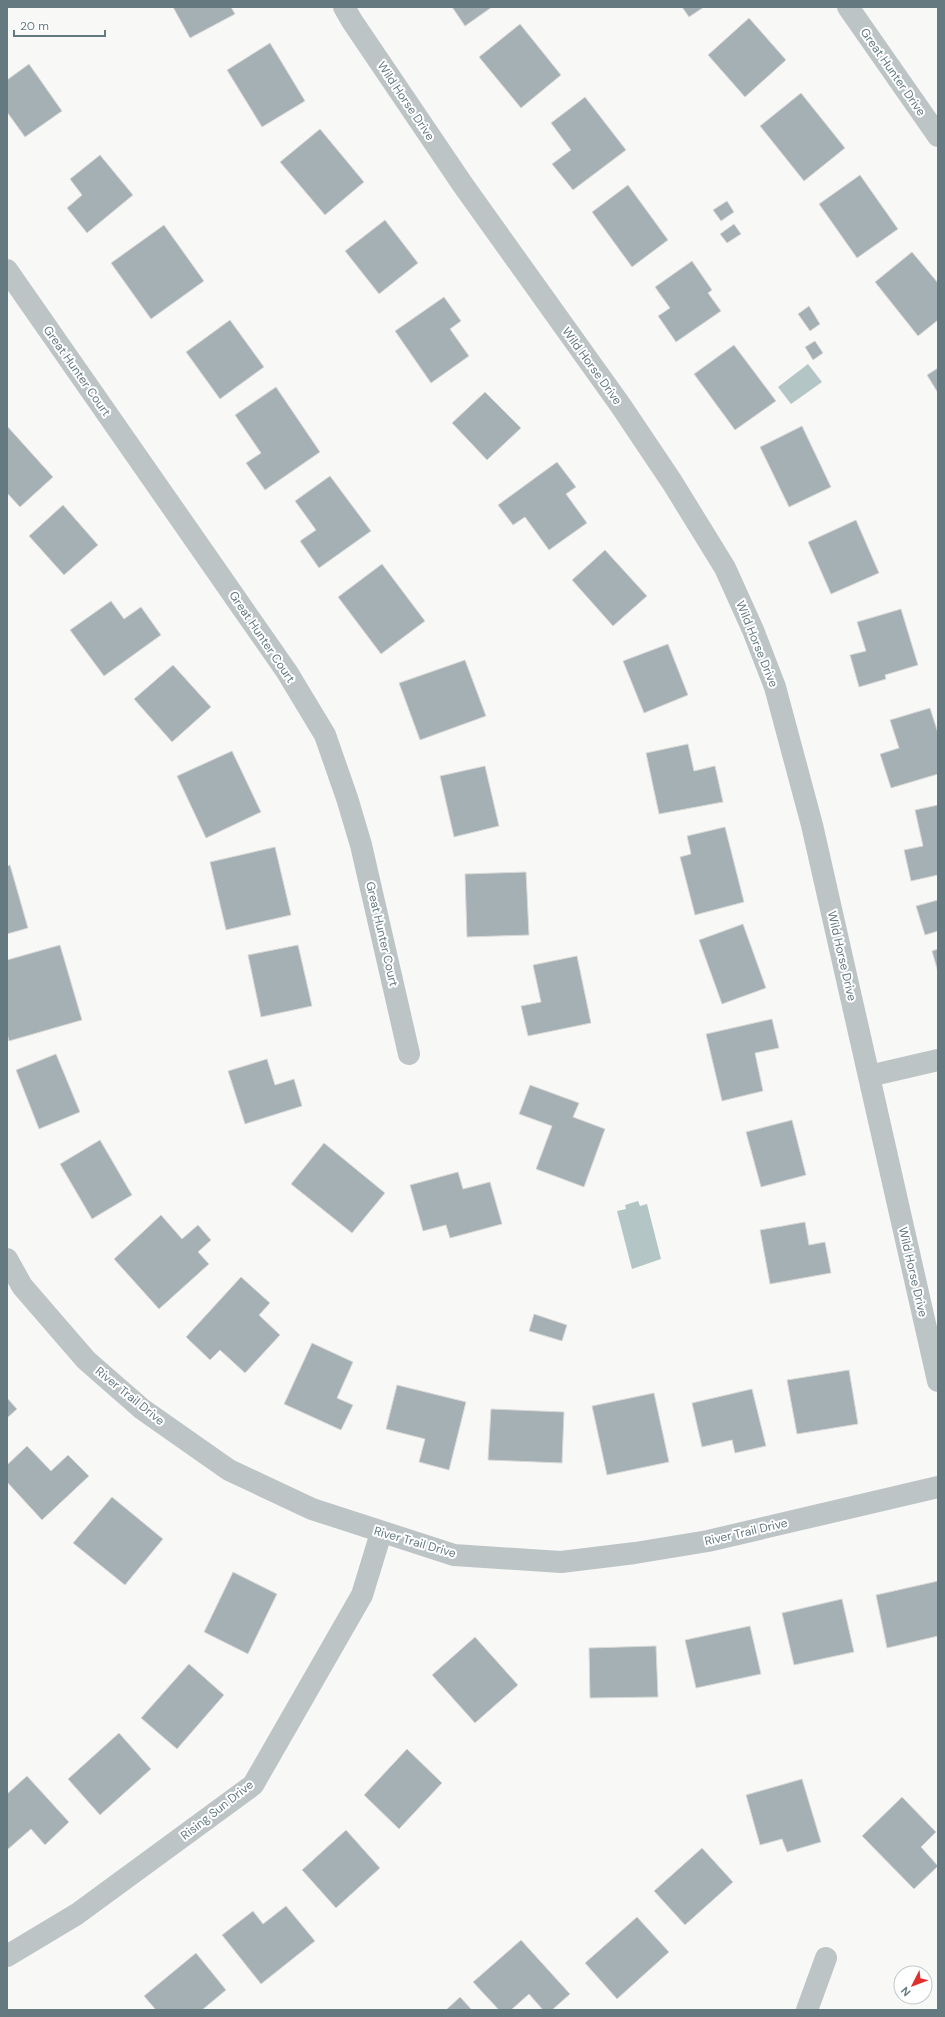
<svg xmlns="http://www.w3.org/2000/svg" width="945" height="2017" font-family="'DM Sans',sans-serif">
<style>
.water{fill:#b4c5c6}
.building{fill:#a4b0b3;stroke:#dad9d8}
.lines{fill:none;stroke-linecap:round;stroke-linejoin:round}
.street{stroke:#bdc4c6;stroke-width:22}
.labels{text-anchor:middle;stroke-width:4;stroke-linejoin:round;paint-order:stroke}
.street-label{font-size:12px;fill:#647a80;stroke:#fff}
</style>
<rect width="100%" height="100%" fill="#f8f8f6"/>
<path class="water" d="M 808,364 L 822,382 L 791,404 L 778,387 Z
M 638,1201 L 640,1206 L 647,1204 L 661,1259 L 632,1269 L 617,1211 L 626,1209 L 625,1205 Z"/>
<path class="building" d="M 173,7 L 231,7 L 235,14 L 190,38 Z
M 452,7 L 492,7 L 465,26 Z
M 682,7 L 704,7 L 689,17 Z
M 749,18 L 786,60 L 745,97 L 708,55 Z
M 520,24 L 561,75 L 521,108 L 479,57 Z
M 270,43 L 305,101 L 262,127 L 227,70 Z
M 29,64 L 62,111 L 25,137 L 7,112 L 7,80 Z
M 801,93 L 845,148 L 804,181 L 760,126 Z
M 585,97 L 626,150 L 573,190 L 552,164 L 571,150 L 551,123 Z
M 320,129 L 364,182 L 325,215 L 280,162 Z
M 100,155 L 133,195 L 87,233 L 67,208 L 82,195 L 70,179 Z
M 860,175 L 898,229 L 857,258 L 819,204 Z
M 628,185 L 668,240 L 632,267 L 592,212 Z
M 727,201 L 734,212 L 721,221 L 713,210 Z
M 385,220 L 418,263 L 379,294 L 345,251 Z
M 734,224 L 741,234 L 727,243 L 720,234 Z
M 164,225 L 204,281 L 151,319 L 111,263 Z
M 912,252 L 938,283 L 938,320 L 918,336 L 875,282 Z
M 692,261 L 712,290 L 708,293 L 721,311 L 676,342 L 658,316 L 670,308 L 655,287 Z
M 444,297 L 461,321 L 450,329 L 469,356 L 431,383 L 395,331 Z
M 809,306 L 820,324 L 810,331 L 798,314 Z
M 230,320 L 264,367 L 220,399 L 186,352 Z
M 815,341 L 823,353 L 813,360 L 805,347 Z
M 734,345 L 776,401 L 735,430 L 694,374 Z
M 938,368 L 938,393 L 927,375 Z
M 276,387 L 320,452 L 265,490 L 246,463 L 261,453 L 235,415 Z
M 485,392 L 521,428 L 487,460 L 452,423 Z
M 7,426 L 53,477 L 20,507 L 7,493 Z
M 802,426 L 831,487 L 789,507 L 760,447 Z
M 557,462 L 576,487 L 566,494 L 587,523 L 549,550 L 525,517 L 513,525 L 498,505 Z
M 330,476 L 371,531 L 319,568 L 300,541 L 316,530 L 295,501 Z
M 63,505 L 98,545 L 64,575 L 29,536 Z
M 856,520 L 879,573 L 831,594 L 808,542 Z
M 605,550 L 647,596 L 613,626 L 572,580 Z
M 382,564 L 425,621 L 381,654 L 338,597 Z
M 111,601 L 124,619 L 141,607 L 161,635 L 104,676 L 70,630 Z
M 901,609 L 918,665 L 885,675 L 886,679 L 859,687 L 850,655 L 866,651 L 857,622 Z
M 668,644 L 688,695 L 644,713 L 623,661 Z
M 465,660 L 486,716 L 420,740 L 399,683 Z
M 173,665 L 211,707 L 172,742 L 134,699 Z
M 930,708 L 938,733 L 938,774 L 891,788 L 880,754 L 899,748 L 890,720 Z
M 688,744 L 694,771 L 715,766 L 723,802 L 659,814 L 646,753 Z
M 232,751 L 261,812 L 206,838 L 177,776 Z
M 485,766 L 499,826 L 454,837 L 440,776 Z
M 938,805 L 938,875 L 911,881 L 904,850 L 923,846 L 915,810 Z
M 725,827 L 744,902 L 695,915 L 680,857 L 691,854 L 687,836 Z
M 275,847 L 291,915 L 226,930 L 210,862 Z
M 10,865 L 28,928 L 7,934 L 7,866 Z
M 526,872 L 529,935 L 467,937 L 465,874 Z
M 938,900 L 938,931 L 925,935 L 916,906 Z
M 743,924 L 766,988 L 722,1004 L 699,940 Z
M 60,945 L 82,1020 L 9,1041 L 7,1034 L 7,960 Z
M 298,945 L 312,1006 L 261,1017 L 248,955 Z
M 938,949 L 938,972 L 932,951 Z
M 577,956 L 591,1023 L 528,1036 L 521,1006 L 541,1002 L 533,965 Z
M 772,1019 L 779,1048 L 755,1053 L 763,1091 L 722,1101 L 706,1034 Z
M 56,1054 L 80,1112 L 39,1129 L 16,1070 Z
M 267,1059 L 275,1085 L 294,1079 L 302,1106 L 245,1124 L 228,1071 Z
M 530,1085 L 579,1103 L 573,1117 L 605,1129 L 584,1187 L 536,1169 L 552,1126 L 519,1114 Z
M 792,1120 L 806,1175 L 761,1187 L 746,1132 Z
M 100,1140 L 132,1195 L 92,1219 L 60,1164 Z
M 324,1143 L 385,1193 L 352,1233 L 291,1184 Z
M 458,1172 L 463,1189 L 490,1182 L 502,1224 L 450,1238 L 446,1225 L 423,1231 L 410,1185 Z
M 161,1215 L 182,1239 L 198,1225 L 211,1240 L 198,1252 L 209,1264 L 159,1309 L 114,1259 Z
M 805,1222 L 809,1245 L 825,1242 L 831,1273 L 770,1284 L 760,1230 Z
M 241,1277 L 270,1303 L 259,1315 L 280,1335 L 245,1373 L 220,1350 L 210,1360 L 186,1337 Z
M 534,1314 L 567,1325 L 562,1341 L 529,1331 Z
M 312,1343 L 353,1362 L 337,1398 L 353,1405 L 341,1430 L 284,1404 Z
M 849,1370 L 858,1424 L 797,1434 L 787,1380 Z
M 397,1385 L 466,1402 L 449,1470 L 419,1462 L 425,1439 L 386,1429 Z
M 752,1389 L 766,1446 L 735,1453 L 732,1440 L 702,1447 L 692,1403 Z
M 654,1393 L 669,1462 L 607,1475 L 592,1406 Z
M 7,1398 L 17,1409 L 7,1418 Z
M 491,1409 L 564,1412 L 562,1463 L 488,1460 Z
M 27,1446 L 51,1471 L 68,1455 L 89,1476 L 42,1520 L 7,1482 L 7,1465 Z
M 112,1497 L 163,1539 L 125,1585 L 73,1543 Z
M 233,1572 L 277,1594 L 248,1654 L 204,1632 Z
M 938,1581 L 938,1636 L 887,1648 L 876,1595 Z
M 842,1599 L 854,1652 L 794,1665 L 782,1613 Z
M 750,1626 L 761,1674 L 696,1688 L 685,1640 Z
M 475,1637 L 518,1685 L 475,1723 L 432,1675 Z
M 656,1646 L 658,1697 L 590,1698 L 589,1648 Z
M 189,1664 L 224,1695 L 177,1749 L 141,1718 Z
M 119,1733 L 151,1769 L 100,1815 L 68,1779 Z
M 407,1749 L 442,1783 L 399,1829 L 364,1795 Z
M 27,1776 L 69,1822 L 45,1845 L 31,1829 L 7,1850 L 7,1794 Z
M 802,1779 L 821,1842 L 787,1852 L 782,1839 L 760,1845 L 746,1795 Z
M 902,1797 L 936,1832 L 921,1847 L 938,1866 L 914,1889 L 862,1836 Z
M 346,1830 L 380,1868 L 336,1908 L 302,1870 Z
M 702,1848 L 733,1882 L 685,1925 L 654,1891 Z
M 286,1906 L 315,1941 L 261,1984 L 222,1935 L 253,1911 L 263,1924 Z
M 637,1917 L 669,1952 L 617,1999 L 585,1963 Z
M 521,1940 L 570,1994 L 552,2010 L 543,2010 L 529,1994 L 511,2010 L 499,2010 L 473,1982 Z
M 196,1953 L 226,1990 L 202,2010 L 156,2010 L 144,1996 Z
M 460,1997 L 472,2010 L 446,2010 Z"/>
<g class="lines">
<path class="street" d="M 344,7 L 352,21 L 463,185 L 621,406 L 672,482 L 725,568 L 753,630 L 775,687 L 812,825 L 938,1381
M 848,7 L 938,136
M 7,270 L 287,672 L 325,735 L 347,798 L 361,845 L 409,1054
M 869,1076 L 938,1060
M 7,1259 L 22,1286 L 86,1360 L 142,1409 L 229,1470 L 312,1509 L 454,1555 L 561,1562 L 635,1553 L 708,1541 L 938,1487
M 7,1956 L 77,1914 L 253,1785 L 362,1595 L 381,1533
M 807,2010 L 826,1958"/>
</g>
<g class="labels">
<g class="street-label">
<text transform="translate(893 72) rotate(55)" y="4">Great Hunter Drive</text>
<text transform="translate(406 101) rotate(56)" y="4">Wild Horse Drive</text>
<text transform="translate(592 366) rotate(54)" y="4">Wild Horse Drive</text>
<text transform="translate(77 371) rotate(55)" y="4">Great Hunter Court</text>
<text transform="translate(262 637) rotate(56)" y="4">Great Hunter Court</text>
<text transform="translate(757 644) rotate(68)" y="4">Wild Horse Drive</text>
<text transform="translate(382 934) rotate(77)" y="4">Great Hunter Court</text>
<text transform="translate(842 956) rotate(77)" y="4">Wild Horse Drive</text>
<text transform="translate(913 1272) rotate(77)" y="4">Wild Horse Drive</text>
<text transform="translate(130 1396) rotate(39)" y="4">River Trail Drive</text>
<text transform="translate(746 1532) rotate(-13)" y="4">River Trail Drive</text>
<text transform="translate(415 1542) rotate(16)" y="4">River Trail Drive</text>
<text transform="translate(217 1810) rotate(-38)" y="4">Rising Sun Drive</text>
</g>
</g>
<rect width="945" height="2017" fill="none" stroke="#647a80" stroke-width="16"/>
<g transform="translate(913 1985) rotate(228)"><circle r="19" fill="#ffffff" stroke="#c1cacc"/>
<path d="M0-3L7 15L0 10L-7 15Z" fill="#e0302e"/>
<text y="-6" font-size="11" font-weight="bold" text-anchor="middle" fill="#647a80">N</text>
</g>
<path d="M14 30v6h91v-6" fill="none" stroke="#647a80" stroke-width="2"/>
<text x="20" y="30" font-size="12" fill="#647a80" stroke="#ffffff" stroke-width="3" paint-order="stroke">20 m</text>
</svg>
